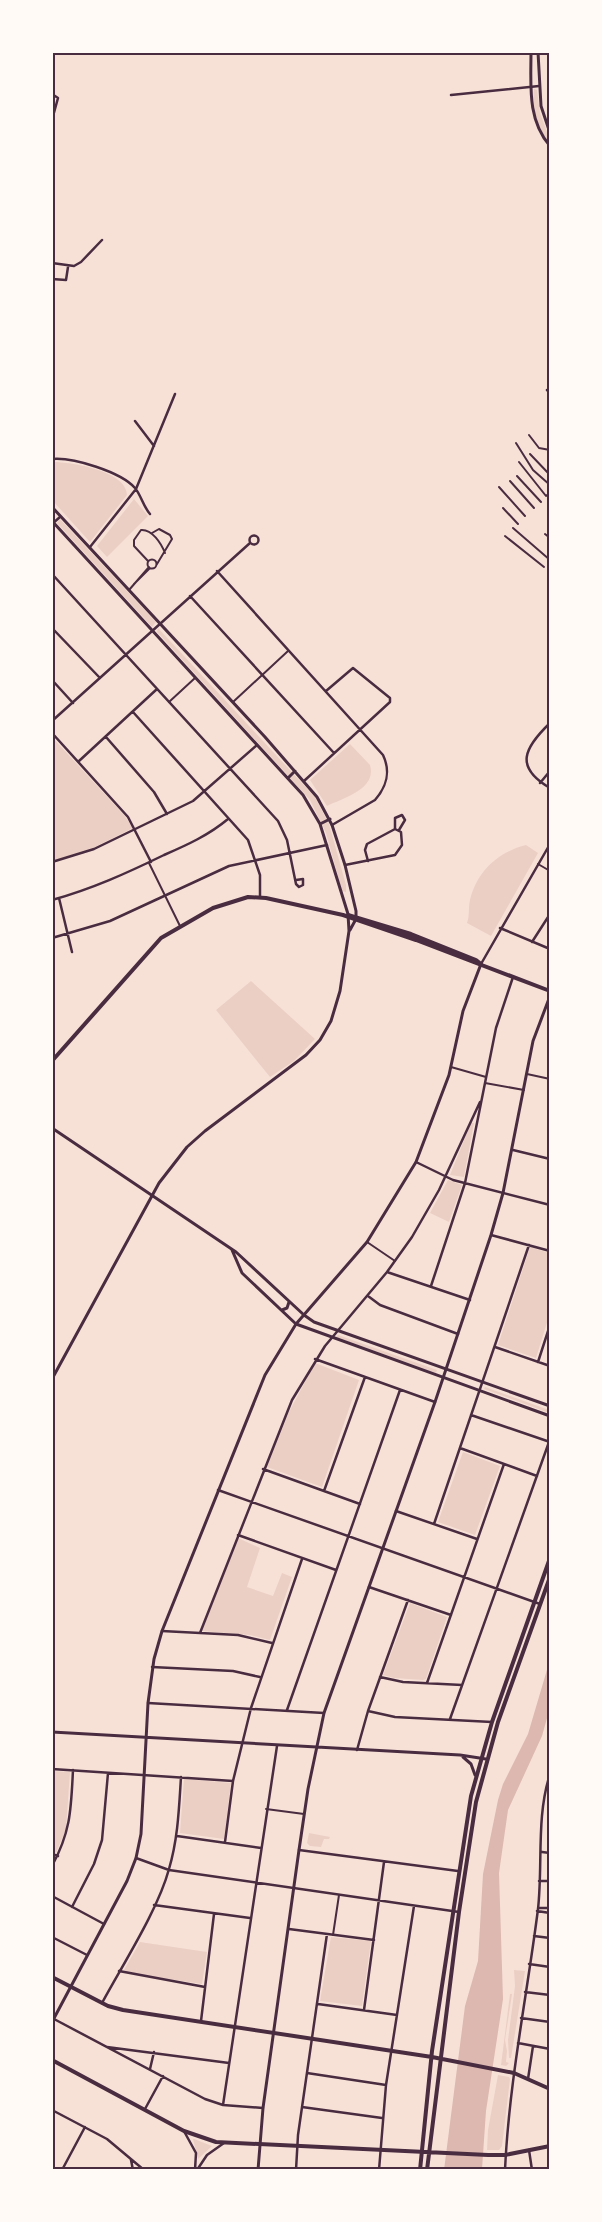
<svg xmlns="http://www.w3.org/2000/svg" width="602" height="2222" font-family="Commissioner,sans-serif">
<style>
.green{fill:#ebcfc5}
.water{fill:#dcb8b0}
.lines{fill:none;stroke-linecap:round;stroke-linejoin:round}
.pedestrian{stroke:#4a2c40;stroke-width:2}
.minor{stroke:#4a2c40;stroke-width:2.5}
.tertiary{stroke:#4a2c40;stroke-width:3}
.secondary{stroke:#4a2c40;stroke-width:3}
.primary{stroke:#4a2c40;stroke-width:4}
.neatline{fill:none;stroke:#4a2c40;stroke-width:2}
</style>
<rect width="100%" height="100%" fill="#f7e1d7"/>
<path class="green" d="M 534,89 L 537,90 L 540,113 L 549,137 L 549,143 C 538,128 531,108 534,89 Z
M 53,462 C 71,462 127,471 127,495 L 90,542 L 53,501 Z
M 134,499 L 148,516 L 107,557 L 97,546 Z
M 60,519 L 156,622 L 152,627 L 57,523 Z
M 158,628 L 315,797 L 329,824 L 346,885 L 346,892 L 342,891 L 326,833 L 310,800 L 157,632 Z
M 53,738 L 124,815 L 133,828 L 95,847 L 53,861 Z
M 350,744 L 370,765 C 377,789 344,798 327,806 L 310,780 Z
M 526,845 L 538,853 L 491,936 L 467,923 C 470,915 468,908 470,900 C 477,871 498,852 526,845 Z
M 251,981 L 315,1039 L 294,1061 L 270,1077 L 216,1010 Z
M 471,1123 L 474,1123 L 464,1177 L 450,1175 Z
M 448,1180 L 462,1185 L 449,1222 L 430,1213 Z
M 530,1247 L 549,1253 L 549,1316 L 536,1358 L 498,1345 Z
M 338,1335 L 437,1370 L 436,1373 L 336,1337 Z
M 315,1363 L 359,1380 L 322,1487 L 267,1467 L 289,1412 Z
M 485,1387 L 549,1410 L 549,1413 L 484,1389 Z
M 463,1452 L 500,1466 L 475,1535 L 438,1522 Z
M 238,1538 L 260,1548 L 247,1587 L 273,1596 L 282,1573 L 292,1577 L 270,1640 L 250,1635 L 202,1631 Z
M 410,1603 L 447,1617 L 426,1679 L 423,1680 L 394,1678 L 383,1675 Z
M 52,1771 L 70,1772 L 66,1829 L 56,1853 L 52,1851 Z
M 184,1779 L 231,1783 L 224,1839 L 180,1833 Z
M 309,1833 L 330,1837 L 329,1839 L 324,1839 L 321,1847 L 310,1846 L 307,1843 Z
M 331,1937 L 371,1941 L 362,2006 L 320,2001 Z
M 140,1942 L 207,1952 L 202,1984 L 129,1973 L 124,1970 Z
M 514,1970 L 525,1971 L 511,2058 L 509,2058 L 508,2040 L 515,1986 Z
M 510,1994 L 512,1994 L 505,2040 L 507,2051 L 506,2062 L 509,2063 L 506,2066 L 501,2065 Z
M 498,2075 L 509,2077 L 510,2079 L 502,2146 L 499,2150 L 487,2150 L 488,2130 Z
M 193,2139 L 194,2139 L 212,2146 L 198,2159 Z"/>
<path class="water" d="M 549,1663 L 549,1711 L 542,1736 L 508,1810 L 499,1873 L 503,1999 L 486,2111 L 482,2169 L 444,2170 L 465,2006 L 478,1961 L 483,1874 L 498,1800 L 503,1784 L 528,1734 Z"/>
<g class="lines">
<path class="pedestrian" d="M 529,435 L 539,448 L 550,450
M 516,443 L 533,470 L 550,485
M 530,454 L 550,475
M 519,462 L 546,496
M 517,476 L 541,502
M 510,481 L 534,508
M 499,487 L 525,516
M 547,495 L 550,496
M 503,508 L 518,524
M 513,528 L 550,560
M 152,533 L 159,529 L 170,535 L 172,539 L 157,564
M 545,534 L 550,538
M 505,536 L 544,567
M147.5 564a4.5 4.5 0 1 1 9 0a4.5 4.5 0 1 1-9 0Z
M 148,561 L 134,546 L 134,540 L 141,530 C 152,529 161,543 165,553
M 134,584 L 150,568
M 129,590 L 149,567
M 169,702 L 195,678
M 233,702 L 288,651
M 149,863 L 180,926
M 538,864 L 550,871
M 451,1067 L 486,1077
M 527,1074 L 550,1079
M 485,1083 L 524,1090
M 367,1242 L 395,1261
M 266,1809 L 304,1814
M 333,1935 L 339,1895"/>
<path class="minor" d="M 52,94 L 58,98 L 52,120
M 451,95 L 539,86
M 52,263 L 74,266 L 81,262 L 102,240
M 52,279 L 66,280 L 68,267
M 547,390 L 550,393
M 135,421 L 154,446
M 52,459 C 73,457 121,472 135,488 C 141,495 143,506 150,514
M 52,524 L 60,517
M249.5 540a4.5 4.5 0 1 1 9 0a4.5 4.5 0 1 1-9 0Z
M 90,547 L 136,489 L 175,394
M 217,571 L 383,755 C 391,772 387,786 375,800 L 332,825
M 52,574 L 278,821 L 287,840 L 296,884 L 299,887 L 303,885 L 303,879 L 296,880
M 190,596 L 334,753
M 52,628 L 100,678
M 52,680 L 73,703
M 133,712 L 248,840 L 260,875 L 260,897
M 52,721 L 250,543
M 550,723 C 524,748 514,767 550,788
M 52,733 L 128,817 L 151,862
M 106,737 L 154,792 L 167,814
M 79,761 L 157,689
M 304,781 L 390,702 L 390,698 L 353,668 L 326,691
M 540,783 L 550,771
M 395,829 L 395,818 L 402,815 L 405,820 L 399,830
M 368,861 L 365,850 L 367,844 L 395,829
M 52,862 L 94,849 L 193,801 L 257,745
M 345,865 L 395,855 L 402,845 L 401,832 L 395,829
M 59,898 L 72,952
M 52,900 C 92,889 127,873 164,855 C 187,845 209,835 228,819
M 500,928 L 550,949
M 52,938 L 110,921 L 229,866 L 327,845
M 532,942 L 550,914
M 481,964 L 550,844
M 513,1150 L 550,1159
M 416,1162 L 453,1180 L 550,1205
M 491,1235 L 550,1251
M 387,1272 L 470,1300
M 431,1286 L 465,1183 L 496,1028 L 513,977
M 368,1296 L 380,1305 L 458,1334
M 495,1347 L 550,1366
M 315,1359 L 435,1402
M 538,1362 L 550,1325
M 471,1415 L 550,1442
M 460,1448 L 537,1476
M 263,1469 L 360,1504
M 218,1490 L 540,1604
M 324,1491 L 365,1377
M 396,1511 L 477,1539
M 434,1524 L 529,1245
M 238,1535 L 336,1570
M 369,1587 L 451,1615
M 162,1631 L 238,1635 L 272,1643
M 200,1633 L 292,1400 L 325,1346 L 387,1272 L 412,1237 L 439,1190 L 480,1102
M 152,1667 L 233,1671 L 260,1677
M 380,1677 L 403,1682 L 462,1685
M 427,1683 L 504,1464
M 148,1703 L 324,1713
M 287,1710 L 400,1390
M 368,1711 L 395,1717 L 492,1722
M 450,1719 L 549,1442
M 357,1750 L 368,1711 L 408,1600
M 52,1769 L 233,1781
M 177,1836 L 261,1848
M 225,1842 L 233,1781 L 251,1708 L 302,1559
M 299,1850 L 458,1871
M 542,1852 L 550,1853
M 52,1854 L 58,1856
M 136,1858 L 169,1870 L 459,1912
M 52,1866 C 71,1831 71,1809 73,1770
M 539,1881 L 550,1881
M 52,1896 L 104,1924
M 154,1905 L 250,1918
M 72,1907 L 94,1864 L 102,1840 L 108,1773
M 538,1908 L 550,1908
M 537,1911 L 550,1913
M 289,1929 L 374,1940
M 534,1936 L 550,1938
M 52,1937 L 87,1955
M 529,1964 L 550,1967
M 119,1971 L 205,1987
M 525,1992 L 550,1995
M 102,2003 C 123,1964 158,1910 169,1869 C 178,1839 179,1808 181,1777
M 318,2004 L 397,2015
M 364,2010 L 384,1862
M 521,2018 L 550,2022
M 54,2019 L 205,2099 L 223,2105 L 263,2108
M 201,2021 L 214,1914
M 518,2043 L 550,2049
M 107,2047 L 229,2063
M 150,2069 L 154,2052
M 307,2073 L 386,2085
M 528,2079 L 533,2046
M 223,2105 L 277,1746
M 302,2107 L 382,2118
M 145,2109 L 163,2076
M 52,2110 L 107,2139 L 144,2170
M 185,2133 L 196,2153 L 195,2170
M 529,2150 L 532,2170
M 131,2160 L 133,2170
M 62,2170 L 85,2127
M 197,2170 L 207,2155 L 224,2143
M 296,2170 L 298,2135 L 327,1934
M 379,2170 L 386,2085 L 414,1906
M 505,2170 C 509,2082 527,1996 538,1909 C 543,1864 536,1817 550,1774"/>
<path class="tertiary" d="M 52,507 L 265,737 L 317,797 L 332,825 L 345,865 L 356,911 L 356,919 L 350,930
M 52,521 L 303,795 L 320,824 L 348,914 L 349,931 L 340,991 L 331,1021 L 320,1040 L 306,1055 L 205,1131 L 187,1147 L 159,1183 L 52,1379
M 288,778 L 295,771
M 320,824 L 330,819
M 52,1732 L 460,1755 L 486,1759
M 463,1757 L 471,1764 L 475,1775
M 52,2022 L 127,1881 L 136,1858 L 141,1834 L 148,1703 L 154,1659 L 162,1631 L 265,1375 L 296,1324 L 367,1242 L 416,1162 L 449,1075 L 463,1011 L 481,964
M 258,2170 L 263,2108 L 299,1850 L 308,1789 L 324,1713 L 435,1402 L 491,1235 L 503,1193 L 533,1041 L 550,996"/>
<path class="secondary" d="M 531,52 C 531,85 527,120 550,146
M 538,52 L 541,106 L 550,133
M 52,1128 L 236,1252 L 304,1315 L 314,1322 L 550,1406
M 232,1250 L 242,1273 L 296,1324 L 550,1416
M 282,1310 L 287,1308 L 289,1302"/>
<path class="primary" d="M 348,915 L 411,934 L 476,960 L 481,964
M 52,1061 L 161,938 L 213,908 L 248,897 L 266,898 L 343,915 L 416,940 L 550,991
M 52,1977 L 108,2006 L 123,2010 L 432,2057 L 514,2073 L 550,2089
M 52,2060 L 184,2131 L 216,2142 L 488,2155 L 505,2155 L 550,2146
M 420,2170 L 432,2051 L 471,1796 L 492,1722 L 550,1558
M 427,2170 L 459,1912 L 476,1802 L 498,1722 L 550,1577"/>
</g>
<rect width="602" height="2222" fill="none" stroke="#fffaf5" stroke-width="108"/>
<rect x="54" y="54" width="494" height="2114" class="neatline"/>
</svg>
